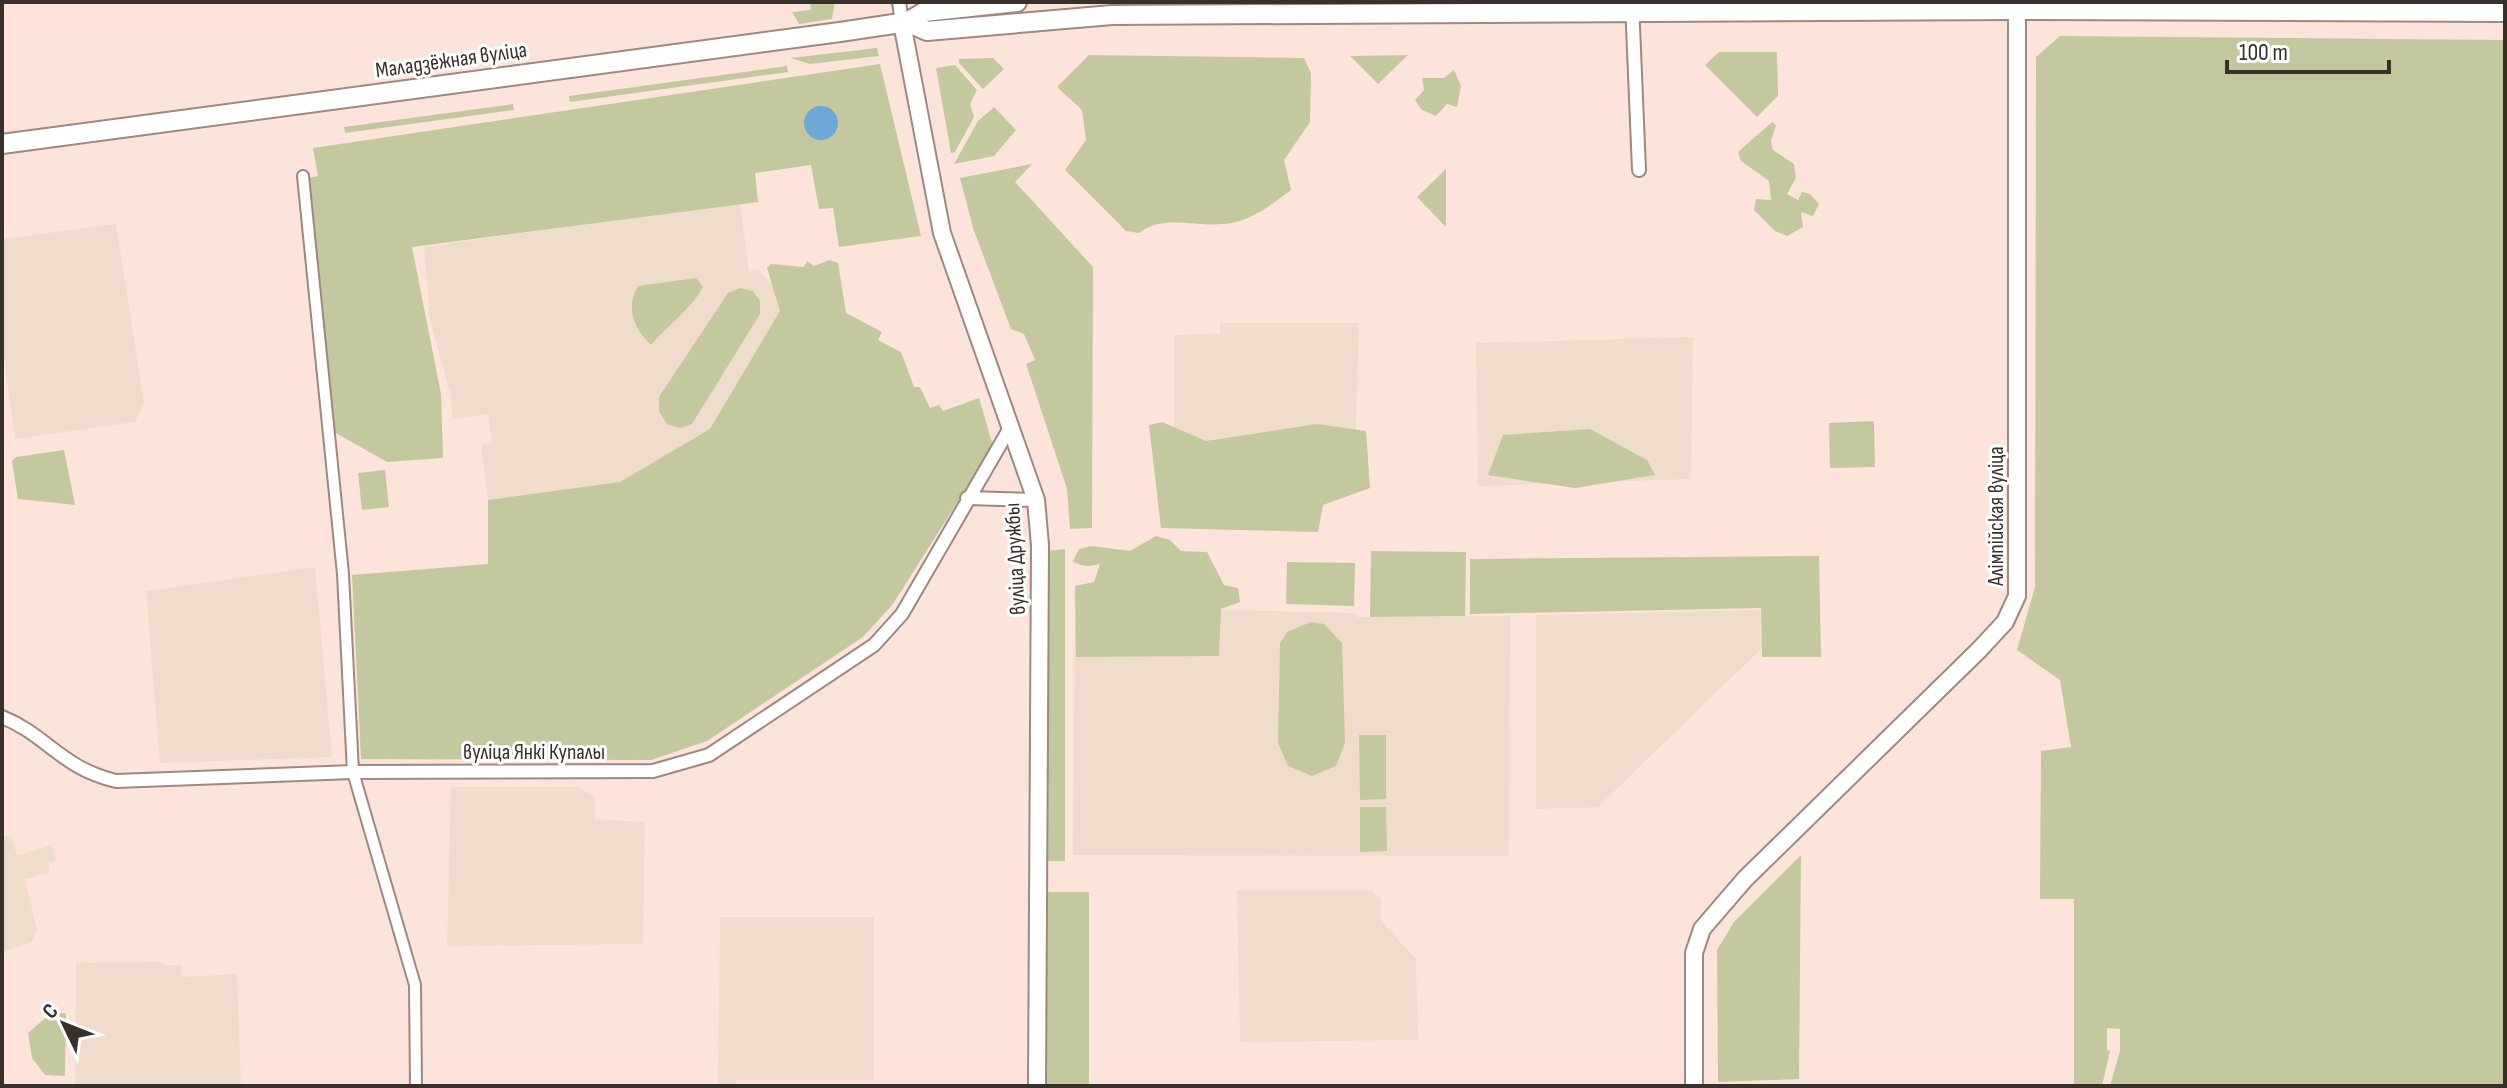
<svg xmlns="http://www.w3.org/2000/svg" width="2507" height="1088" font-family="'Sofia Sans Condensed',sans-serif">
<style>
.industrial{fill:#efddcc}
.education{fill:#efdccc}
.green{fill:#c4c89e}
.water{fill:#6da8d6}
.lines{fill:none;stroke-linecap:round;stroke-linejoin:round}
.pedestrian-casing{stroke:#9e887f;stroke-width:14}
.minor-casing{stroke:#9e887f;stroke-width:16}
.tertiary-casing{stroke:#9e887f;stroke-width:20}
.secondary-casing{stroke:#9e887f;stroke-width:22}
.pedestrian{stroke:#fff;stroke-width:10}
.minor{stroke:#fff;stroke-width:12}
.tertiary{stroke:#fff;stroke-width:16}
.secondary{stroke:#fff;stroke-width:18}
.labels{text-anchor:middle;stroke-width:6;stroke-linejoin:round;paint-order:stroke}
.street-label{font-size:22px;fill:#39302c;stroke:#fff}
</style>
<rect width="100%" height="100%" fill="#fde4db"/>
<path class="industrial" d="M 2,836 L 11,836 L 17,856 L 52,845 L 56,861 L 48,863 L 50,873 L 25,879 L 37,930 L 32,942 L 2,952 Z"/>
<path class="education" d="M 740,203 L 749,271 L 758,270 L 784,297 L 794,301 L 704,471 L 488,500 L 481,445 L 492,443 L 488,414 L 453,419 L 450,392 L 430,320 L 424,247 Z
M 116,224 L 144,403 L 135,422 L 15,439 L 2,343 L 2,239 Z
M 1220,323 L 1359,323 L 1354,492 L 1174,496 L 1174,335 L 1220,334 Z
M 1693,337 L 1691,479 L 1478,486 L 1476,343 Z
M 315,567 L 332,757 L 160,763 L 146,591 Z
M 1223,610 L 1356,613 L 1356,617 L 1510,616 L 1509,856 L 1073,855 L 1075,611 Z
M 1760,610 L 1761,649 L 1598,807 L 1536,809 L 1536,615 Z
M 451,787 L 579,787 L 595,798 L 595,819 L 645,822 L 643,944 L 447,946 Z
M 1237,890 L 1372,890 L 1381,899 L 1381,921 L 1416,959 L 1418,1040 L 1240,1042 Z
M 720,917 L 874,917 L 874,1080 L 736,1080 L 736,1086 L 718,1086 Z
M 159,962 L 165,965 L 181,965 L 182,977 L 237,974 L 241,1086 L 75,1086 L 76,963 Z"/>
<path class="green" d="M 810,2 L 835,2 L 832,19 L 799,24 L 792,12 L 811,10 Z
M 2060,36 L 2505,40 L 2505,1086 L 2110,1086 L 2120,1051 L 2120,1029 L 2107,1028 L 2107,1050 L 2110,1051 L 2102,1086 L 2074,1086 L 2074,899 L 2040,899 L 2040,895 L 2041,751 L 2071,747 L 2060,680 L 2017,650 L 2035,587 L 2036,57 Z
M 877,48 L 879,56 L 810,64 L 790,58 Z
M 1719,52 L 1777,52 L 1778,96 L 1757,117 L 1705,65 Z
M 1089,55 L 1304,58 L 1311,73 L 1310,122 L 1284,160 L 1291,190 C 1272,204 1250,222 1224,224 C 1195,227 1163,214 1139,233 L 1126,231 L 1065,170 L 1086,140 L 1082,110 L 1057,87 Z
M 1408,55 L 1378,84 L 1350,56 Z
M 993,58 L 1004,69 L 983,89 L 959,63 L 959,59 Z
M 880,64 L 921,236 L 839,247 L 833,208 L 819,209 L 811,165 L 755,173 L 758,202 L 412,247 L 441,394 L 443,458 L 387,462 L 334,432 L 308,178 L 318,176 L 313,148 Z
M 955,65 L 977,90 L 970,104 L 974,117 L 955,152 L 951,153 L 936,68 Z
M 787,66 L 788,72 L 570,102 L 569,96 Z
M 1454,70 L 1461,86 L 1457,107 L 1447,104 L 1436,116 L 1422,110 L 1415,100 L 1424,90 L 1422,78 L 1444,78 Z
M 513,104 L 514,110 L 345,133 L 344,127 Z
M 994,107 L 1016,130 L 994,156 L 954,164 L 978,121 Z
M 1772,122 L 1776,125 L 1771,141 L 1773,150 L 1794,164 L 1796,178 L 1787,194 L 1798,200 L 1802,192 L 1810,194 L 1819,204 L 1813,216 L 1801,212 L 1803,227 L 1787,236 L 1775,231 L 1754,210 L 1756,199 L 1771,200 L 1769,181 L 1741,161 L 1738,152 Z
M 1032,164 L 1015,182 L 1093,267 L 1092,528 L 1070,529 L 1067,489 L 1026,364 L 1035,360 L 1024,334 L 1011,329 L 973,228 L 960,178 Z
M 1446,169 L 1446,227 L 1417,197 Z
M 830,260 L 838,263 L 846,313 L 882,332 L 878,340 L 901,352 L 914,387 L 920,387 L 930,408 L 939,405 L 943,411 L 979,398 L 993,446 L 893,604 L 863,637 L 707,741 L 651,760 L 361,759 L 352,575 L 488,564 L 488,500 L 620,482 L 710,429 L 780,311 L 767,268 L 771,264 L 804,267 L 807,261 L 814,266 Z
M 696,278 L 703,287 C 692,308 668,325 651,345 C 634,329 625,308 638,286 Z
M 740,288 L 753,291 L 760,301 L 760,314 L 692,424 L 680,428 L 667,424 L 659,411 L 659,397 L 728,293 Z
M 1874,421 L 1875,467 L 1830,468 L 1829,423 Z
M 1162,422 L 1206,441 L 1317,424 L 1366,431 L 1370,488 L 1323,505 L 1318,532 L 1161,528 L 1149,425 Z
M 1590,429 L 1647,460 L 1655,475 L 1575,488 L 1488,475 L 1503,435 Z
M 64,450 L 75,505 L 18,499 L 12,461 L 16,457 Z
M 385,470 L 389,507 L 362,510 L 358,473 Z
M 1156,536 L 1170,540 L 1181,551 L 1207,552 L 1224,585 L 1238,588 L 1240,602 L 1221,609 L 1219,656 L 1076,657 L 1075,586 L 1094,582 L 1100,564 C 1089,566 1084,568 1073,561 L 1079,549 L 1091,546 L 1130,551 Z
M 1065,549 L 1065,861 L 1045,861 L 1047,551 Z
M 1371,551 L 1466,552 L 1465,616 L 1370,617 Z
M 1819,556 L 1821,657 L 1762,657 L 1761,608 L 1470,614 L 1470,559 Z
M 1287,562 L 1355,563 L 1354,606 L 1286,604 Z
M 1311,622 L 1324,624 L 1342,643 L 1345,743 L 1336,766 L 1312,776 L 1288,766 L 1278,743 L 1280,643 L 1287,632 Z
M 1359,735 L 1386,735 L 1386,799 L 1360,800 Z
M 1360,807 L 1386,807 L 1387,851 L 1360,852 Z
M 1801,855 L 1799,1079 L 1718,1082 L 1717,950 L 1734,922 Z
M 1046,892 L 1089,892 L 1089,1086 L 1045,1086 Z
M 66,1013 L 65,1076 L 45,1075 L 32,1058 L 28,1033 L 50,1014 Z"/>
<path class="water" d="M804 123a17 17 0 1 1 34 0a17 17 0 1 1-34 0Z"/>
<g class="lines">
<g class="pedestrian-casing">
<path id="pedestrian" d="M 303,176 L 343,574 L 353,772 L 415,985 L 416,1086"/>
</g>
<g class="minor-casing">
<path id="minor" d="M 899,2 L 902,23
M 1632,2 L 1639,170
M 967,498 L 1036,500
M 2,717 C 47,735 61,768 116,781 L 353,772 L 653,771 L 709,755 L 874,645 L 902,614 L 1011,426"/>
</g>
<g class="tertiary-casing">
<path id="tertiary" d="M 902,23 L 942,233 L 1036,500 L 1040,545 L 1037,1086
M 1694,1086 L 1694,953 L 1702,929 L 1745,879 L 1979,650 L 2005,622 L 2017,596 L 2017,10"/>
</g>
<g class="secondary-casing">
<path id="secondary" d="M 907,22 L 927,31 L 1112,15 L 2017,10 L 2505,12
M 2,144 L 840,32 L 907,22 L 924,12 L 1017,2"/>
</g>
<use href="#pedestrian" class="pedestrian"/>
<use href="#minor" class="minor"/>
<use href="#tertiary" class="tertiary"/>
<use href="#secondary" class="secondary"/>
</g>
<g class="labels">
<g class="street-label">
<text transform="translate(451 59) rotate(-8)" y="8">Маладзёжная вуліца</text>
<text transform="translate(1995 516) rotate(-90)" y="8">Алімпійская вуліца</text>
<text transform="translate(1014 559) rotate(-93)" y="8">вуліца Дружбы</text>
<text x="534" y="759">вуліца Янкі Купалы</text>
</g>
</g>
<rect width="2507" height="1088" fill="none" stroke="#39302c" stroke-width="8"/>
<g transform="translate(64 1024) rotate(313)" stroke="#ffffff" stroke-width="6" paint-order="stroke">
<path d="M0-6L14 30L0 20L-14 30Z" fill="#39302c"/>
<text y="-12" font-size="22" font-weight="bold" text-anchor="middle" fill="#39302c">С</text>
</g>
<path d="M2227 60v12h162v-12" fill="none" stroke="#39302c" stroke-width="4"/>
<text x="2239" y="60" font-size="24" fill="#39302c" stroke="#ffffff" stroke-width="6" paint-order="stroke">100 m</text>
</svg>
